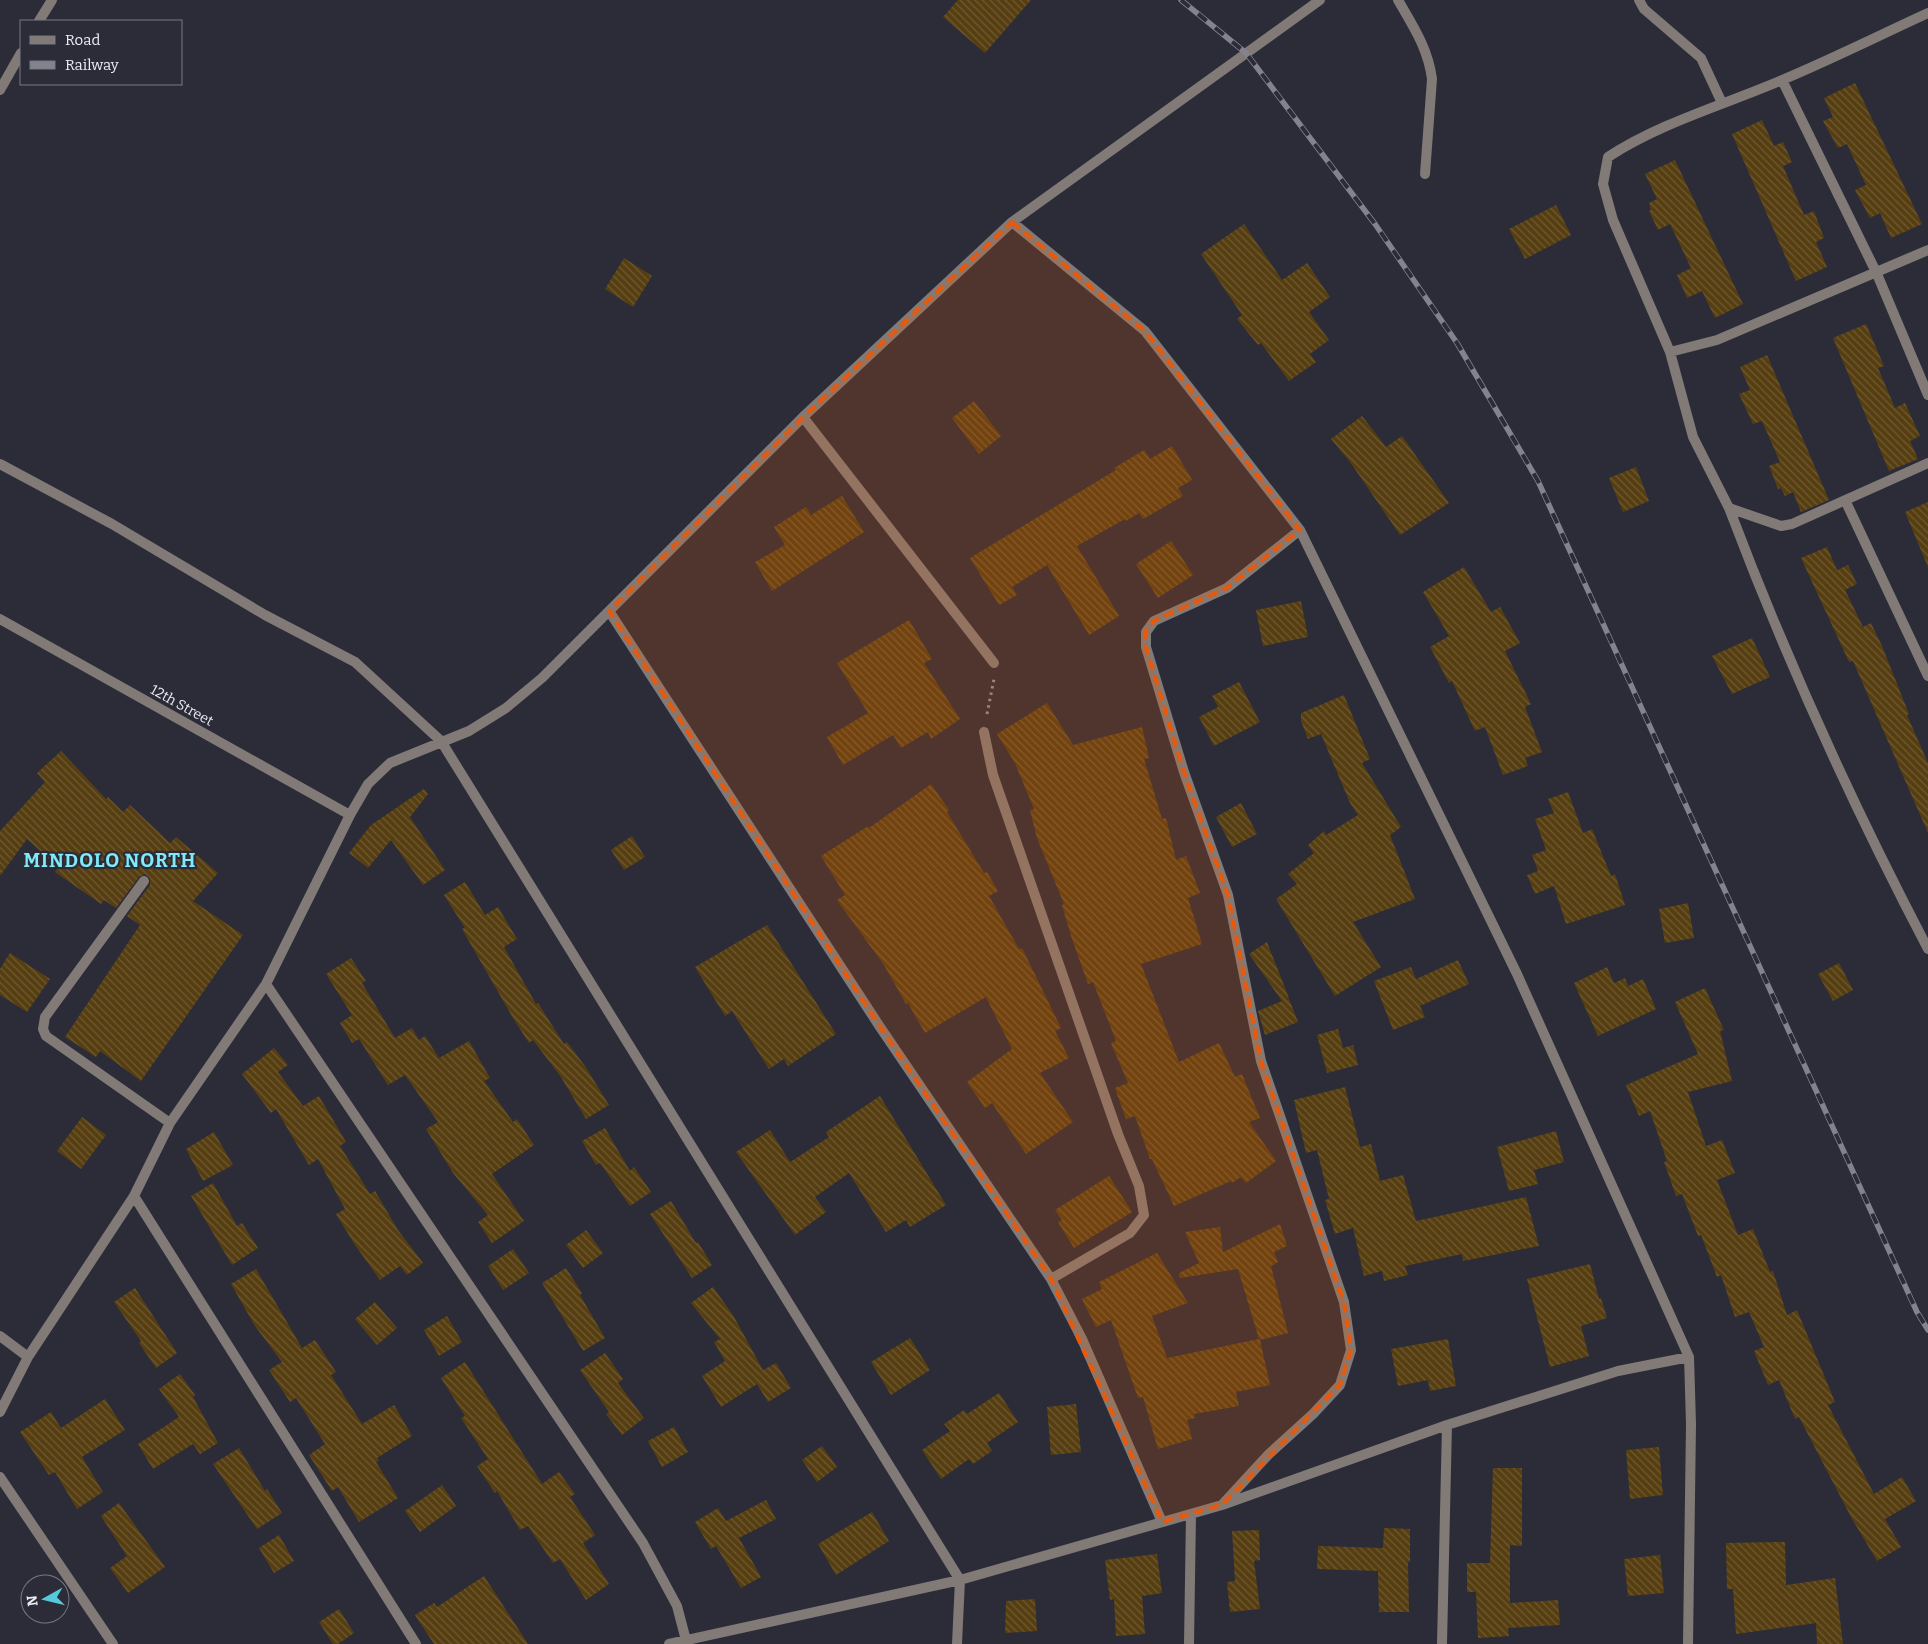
<svg xmlns="http://www.w3.org/2000/svg" width="1928" height="1644" font-family="Bitter,serif">
<style>
.building{fill:url(#building-back-hatch)}
.lines{fill:none;stroke-linecap:round;stroke-linejoin:round}
.path{stroke:#8e8f99;stroke-width:3;stroke-dasharray:2.5 4;stroke-linecap:butt}
.lane{stroke:#817a77;stroke-width:10}
.street{stroke:#817a77;stroke-width:10}
.rail-casing{stroke:#83838e;stroke-width:5.5}
.rail{stroke:#2b2c38;stroke-width:4;stroke-dasharray:11;stroke-linecap:butt}
.marked{fill:#e8590c;fill-opacity:0.2;stroke:#e8590c;stroke-width:4;stroke-dasharray:10 6;stroke-linejoin:round}
.labels{text-anchor:middle;stroke-width:4.5;stroke-linejoin:round;paint-order:stroke}
.street-label{font-size:14px;fill:#ececf5;stroke:#2b2c38}
.district-label{font-size:19px;font-weight:bold;letter-spacing:1px;fill:#80eaf9;stroke:#2b2c38}
</style>
<defs>
<pattern id="building-back-hatch" width="6" height="6" patternUnits="userSpaceOnUse" patternTransform="scale(1.25)"><rect width="6" height="6" fill="#563e11"/><path d="M-1 5l2 2M0 0l6 6M5-1l2 2" fill="none" stroke="#6e5a34"/></pattern>
</defs>
<rect width="100%" height="100%" fill="#2b2c38"/>
<path class="building" d="M 958,0 L 1031,0 L 985,53 L 943,17 Z
M 1855,83 L 1922,224 L 1891,238 L 1880,213 L 1870,218 L 1855,190 L 1866,185 L 1847,144 L 1838,148 L 1823,121 L 1833,117 L 1824,98 Z
M 1762,120 L 1774,146 L 1783,142 L 1792,162 L 1783,166 L 1804,215 L 1814,211 L 1824,238 L 1816,242 L 1827,267 L 1796,281 L 1732,134 Z
M 1675,160 L 1743,304 L 1715,318 L 1702,291 L 1687,298 L 1677,275 L 1691,268 L 1670,224 L 1658,230 L 1649,211 L 1651,210 L 1649,203 L 1657,199 L 1645,174 Z
M 1556,205 L 1571,235 L 1525,259 L 1509,229 Z
M 1244,224 L 1282,280 L 1307,263 L 1330,297 L 1309,312 L 1329,340 L 1310,354 L 1316,362 L 1289,381 L 1261,343 L 1258,345 L 1237,319 L 1242,315 L 1201,254 Z
M 624,258 L 652,276 L 633,307 L 605,289 Z
M 1866,324 L 1884,366 L 1878,368 L 1895,408 L 1905,403 L 1920,436 L 1910,441 L 1918,459 L 1889,471 L 1833,338 Z
M 1767,355 L 1829,500 L 1801,512 L 1793,492 L 1785,496 L 1781,488 L 1778,489 L 1769,466 L 1780,462 L 1762,421 L 1753,424 L 1739,394 L 1750,390 L 1740,367 Z
M 974,401 L 1001,436 L 979,454 L 952,418 Z
M 1362,416 L 1386,447 L 1402,436 L 1449,503 L 1400,535 L 1350,462 L 1331,439 Z
M 1172,446 L 1192,480 L 1178,488 L 1183,496 L 1143,519 L 1139,513 L 1126,521 L 1125,519 L 1077,546 L 1119,616 L 1089,635 L 1047,565 L 1012,587 L 1017,595 L 999,605 L 970,558 L 1116,470 L 1114,468 L 1144,450 L 1150,459 Z
M 1636,467 L 1649,501 L 1623,512 L 1609,478 Z
M 842,496 L 864,532 L 772,591 L 755,562 L 785,545 L 774,527 L 806,507 L 811,515 Z
M 1928,502 L 1928,567 L 1905,512 Z
M 1171,541 L 1193,575 L 1158,598 L 1136,564 Z
M 1827,547 L 1837,570 L 1848,565 L 1857,584 L 1845,590 L 1863,627 L 1871,623 L 1882,646 L 1909,714 L 1907,715 L 1928,763 L 1928,833 L 1853,661 L 1849,662 L 1801,558 Z
M 1464,567 L 1491,612 L 1500,607 L 1520,643 L 1505,651 L 1531,704 L 1525,707 L 1542,752 L 1525,758 L 1528,766 L 1503,775 L 1485,727 L 1475,731 L 1452,681 L 1449,683 L 1430,647 L 1449,636 L 1423,592 Z
M 1301,601 L 1308,637 L 1263,646 L 1256,610 Z
M 909,620 L 932,659 L 924,663 L 960,719 L 931,739 L 928,732 L 901,748 L 893,735 L 843,765 L 827,737 L 868,713 L 837,663 Z
M 1752,638 L 1770,677 L 1732,694 L 1712,656 Z
M 1239,682 L 1260,722 L 1214,746 L 1199,717 L 1218,707 L 1212,696 Z
M 1344,695 L 1370,759 L 1362,763 L 1401,827 L 1390,835 L 1415,899 L 1353,922 L 1381,967 L 1335,996 L 1276,899 L 1297,884 L 1288,874 L 1314,853 L 1308,845 L 1324,831 L 1326,835 L 1358,815 L 1350,803 L 1321,734 L 1308,739 L 1301,721 L 1301,713 Z
M 1047,703 L 1073,745 L 1142,727 L 1149,758 L 1144,759 L 1162,819 L 1166,818 L 1176,860 L 1186,856 L 1200,893 L 1188,898 L 1202,944 L 1141,964 L 1179,1062 L 1219,1043 L 1235,1077 L 1242,1074 L 1260,1118 L 1249,1122 L 1276,1161 L 1246,1183 L 1241,1177 L 1232,1183 L 1231,1181 L 1174,1206 L 1152,1159 L 1150,1159 L 1135,1116 L 1126,1119 L 1115,1088 L 1128,1083 L 1111,1043 L 1116,1041 L 1093,982 L 1088,984 L 1071,936 L 1062,905 L 1064,904 L 1037,838 L 1030,810 L 1034,809 L 1015,763 L 997,734 Z
M 61,751 L 106,799 L 108,797 L 123,812 L 130,805 L 170,843 L 176,837 L 218,873 L 193,901 L 243,935 L 141,1081 L 100,1051 L 96,1057 L 65,1037 L 140,925 L 127,916 L 150,885 L 150,878 L 145,874 L 139,877 L 116,908 L 104,900 L 101,904 L 55,872 L 58,867 L 27,839 L 0,876 L 0,831 L 45,782 L 37,773 Z
M 931,784 L 949,810 L 947,812 L 984,873 L 987,872 L 998,891 L 989,896 L 1019,949 L 1022,948 L 1061,1028 L 1055,1031 L 1069,1058 L 1040,1073 L 1073,1122 L 1026,1154 L 992,1103 L 985,1108 L 967,1082 L 1012,1049 L 986,997 L 925,1033 L 908,1003 L 906,1004 L 884,965 L 837,900 L 845,895 L 821,856 L 868,826 L 869,828 Z
M 424,789 L 428,794 L 410,817 L 445,870 L 423,885 L 391,840 L 368,868 L 349,853 L 371,825 Z
M 1568,792 L 1583,833 L 1592,829 L 1611,876 L 1615,874 L 1625,905 L 1566,924 L 1554,886 L 1535,894 L 1527,875 L 1538,871 L 1532,855 L 1546,850 L 1535,819 L 1554,813 L 1548,799 Z
M 1241,803 L 1257,834 L 1232,847 L 1216,817 Z
M 632,836 L 645,857 L 624,870 L 611,850 Z
M 465,882 L 485,915 L 498,907 L 517,939 L 504,947 L 536,1004 L 538,1003 L 564,1044 L 567,1042 L 585,1066 L 609,1105 L 586,1119 L 561,1077 L 533,1040 L 529,1043 L 513,1018 L 462,929 L 465,928 L 444,895 Z
M 1688,903 L 1694,938 L 1665,943 L 1659,909 Z
M 767,925 L 836,1034 L 788,1066 L 784,1059 L 769,1069 L 732,1011 L 725,1016 L 695,967 Z
M 1267,942 L 1289,998 L 1286,1000 L 1289,999 L 1298,1022 L 1265,1035 L 1258,1011 L 1282,1001 L 1249,954 Z
M 10,953 L 50,979 L 27,1012 L 0,995 L 0,969 Z
M 351,958 L 366,981 L 362,983 L 395,1038 L 412,1028 L 419,1040 L 425,1036 L 439,1058 L 469,1041 L 490,1078 L 484,1081 L 513,1122 L 517,1119 L 534,1145 L 492,1174 L 524,1221 L 492,1243 L 478,1222 L 488,1215 L 453,1173 L 426,1129 L 438,1122 L 405,1075 L 388,1085 L 359,1039 L 352,1043 L 340,1023 L 352,1015 L 326,974 Z
M 1458,960 L 1469,984 L 1420,1006 L 1425,1017 L 1393,1030 L 1374,981 L 1411,967 L 1416,979 Z
M 1839,963 L 1853,990 L 1833,1001 L 1818,974 Z
M 1607,967 L 1614,983 L 1625,978 L 1628,986 L 1643,979 L 1656,1009 L 1598,1036 L 1574,983 Z
M 1705,988 L 1724,1030 L 1720,1031 L 1732,1081 L 1688,1092 L 1706,1146 L 1722,1140 L 1735,1173 L 1717,1180 L 1738,1235 L 1753,1229 L 1770,1272 L 1773,1271 L 1787,1315 L 1797,1310 L 1835,1402 L 1828,1405 L 1874,1494 L 1902,1477 L 1916,1501 L 1885,1519 L 1901,1547 L 1877,1561 L 1851,1517 L 1799,1417 L 1795,1419 L 1779,1380 L 1768,1385 L 1754,1351 L 1764,1347 L 1749,1312 L 1735,1317 L 1721,1275 L 1717,1277 L 1701,1235 L 1698,1236 L 1682,1194 L 1676,1196 L 1664,1162 L 1667,1161 L 1650,1111 L 1639,1116 L 1626,1085 L 1698,1054 L 1675,1002 Z
M 1338,1029 L 1343,1048 L 1353,1045 L 1358,1065 L 1327,1073 L 1317,1035 Z
M 274,1048 L 288,1065 L 278,1072 L 303,1106 L 319,1096 L 346,1142 L 340,1146 L 370,1194 L 375,1191 L 398,1230 L 423,1263 L 407,1275 L 400,1266 L 380,1280 L 355,1245 L 336,1214 L 345,1209 L 318,1159 L 309,1165 L 276,1109 L 271,1113 L 242,1074 Z
M 1345,1087 L 1360,1147 L 1371,1144 L 1380,1181 L 1403,1175 L 1416,1221 L 1526,1197 L 1539,1246 L 1463,1261 L 1462,1254 L 1405,1266 L 1408,1275 L 1384,1281 L 1382,1271 L 1364,1276 L 1353,1228 L 1335,1234 L 1325,1200 L 1329,1199 L 1317,1150 L 1306,1153 L 1294,1100 Z
M 880,1096 L 946,1205 L 910,1227 L 906,1220 L 886,1232 L 849,1173 L 815,1197 L 826,1212 L 795,1235 L 736,1152 L 770,1130 L 790,1162 L 829,1137 L 826,1132 Z
M 82,1117 L 106,1135 L 81,1169 L 57,1151 Z
M 605,1128 L 630,1171 L 634,1167 L 651,1192 L 630,1206 L 600,1163 L 596,1165 L 582,1141 Z
M 1556,1131 L 1564,1162 L 1534,1170 L 1538,1184 L 1509,1191 L 1497,1147 Z
M 214,1132 L 233,1165 L 203,1181 L 186,1149 Z
M 1109,1176 L 1132,1212 L 1074,1248 L 1058,1222 L 1062,1220 L 1055,1210 Z
M 213,1183 L 237,1226 L 242,1223 L 258,1248 L 232,1265 L 191,1196 Z
M 671,1201 L 696,1243 L 698,1242 L 712,1265 L 692,1278 L 650,1214 Z
M 1280,1224 L 1287,1246 L 1274,1252 L 1278,1262 L 1271,1266 L 1288,1333 L 1260,1340 L 1270,1385 L 1236,1392 L 1239,1406 L 1194,1414 L 1195,1418 L 1187,1420 L 1192,1439 L 1158,1449 L 1143,1397 L 1138,1398 L 1111,1320 L 1096,1327 L 1082,1299 L 1102,1289 L 1099,1282 L 1157,1253 L 1188,1303 L 1152,1316 L 1167,1358 L 1259,1339 L 1238,1269 L 1180,1278 L 1179,1273 L 1199,1263 L 1185,1232 L 1220,1227 L 1223,1252 Z
M 586,1230 L 603,1253 L 583,1268 L 566,1245 Z
M 513,1249 L 529,1273 L 503,1290 L 488,1266 Z
M 1590,1264 L 1599,1299 L 1601,1298 L 1607,1318 L 1581,1326 L 1589,1356 L 1550,1367 L 1527,1279 Z
M 566,1268 L 582,1293 L 580,1295 L 605,1338 L 583,1351 L 542,1283 Z
M 256,1269 L 302,1348 L 315,1340 L 336,1372 L 331,1375 L 362,1424 L 394,1405 L 412,1436 L 377,1458 L 379,1461 L 376,1462 L 398,1498 L 359,1522 L 338,1487 L 332,1491 L 309,1455 L 325,1444 L 296,1398 L 290,1402 L 269,1370 L 282,1362 L 255,1326 L 231,1284 Z
M 713,1287 L 733,1315 L 763,1370 L 776,1363 L 791,1388 L 768,1402 L 757,1384 L 721,1407 L 702,1376 L 725,1361 L 714,1342 L 720,1339 L 691,1303 Z
M 135,1288 L 177,1353 L 156,1368 L 139,1343 L 141,1341 L 114,1302 Z
M 375,1302 L 397,1328 L 377,1345 L 355,1319 Z
M 447,1316 L 462,1342 L 439,1356 L 424,1330 Z
M 910,1338 L 930,1370 L 891,1395 L 871,1362 Z
M 1448,1339 L 1456,1386 L 1430,1391 L 1428,1380 L 1398,1386 L 1391,1349 Z
M 605,1353 L 623,1379 L 618,1383 L 644,1418 L 622,1435 L 606,1414 L 609,1412 L 580,1370 Z
M 465,1362 L 542,1484 L 559,1472 L 575,1494 L 570,1497 L 595,1535 L 583,1543 L 609,1584 L 586,1600 L 560,1559 L 553,1563 L 528,1526 L 520,1530 L 497,1491 L 495,1493 L 477,1466 L 488,1459 L 461,1418 L 465,1416 L 441,1378 Z
M 180,1374 L 195,1395 L 193,1397 L 218,1443 L 200,1454 L 193,1444 L 153,1469 L 138,1444 L 179,1417 L 159,1389 Z
M 999,1393 L 1018,1422 L 987,1443 L 992,1451 L 973,1464 L 969,1459 L 941,1479 L 922,1450 L 950,1431 L 944,1424 L 964,1410 L 967,1414 Z
M 105,1399 L 125,1430 L 82,1457 L 103,1492 L 77,1509 L 55,1472 L 49,1475 L 20,1432 L 51,1412 L 61,1428 Z
M 1076,1404 L 1081,1452 L 1051,1455 L 1047,1407 Z
M 674,1427 L 688,1452 L 662,1467 L 648,1441 Z
M 822,1446 L 837,1467 L 817,1482 L 802,1460 Z
M 1659,1447 L 1663,1495 L 1630,1499 L 1626,1450 Z
M 239,1448 L 265,1491 L 267,1489 L 282,1513 L 257,1529 L 213,1464 Z
M 1493,1468 L 1522,1468 L 1522,1546 L 1510,1545 L 1510,1603 L 1558,1600 L 1560,1625 L 1508,1628 L 1509,1636 L 1478,1638 L 1476,1592 L 1467,1592 L 1467,1563 L 1490,1563 Z
M 442,1485 L 456,1506 L 420,1532 L 405,1511 Z
M 766,1500 L 776,1519 L 739,1538 L 761,1577 L 741,1588 L 716,1546 L 711,1549 L 695,1522 L 718,1508 L 726,1521 Z
M 119,1503 L 165,1567 L 128,1593 L 110,1568 L 127,1556 L 101,1516 Z
M 872,1512 L 889,1541 L 836,1575 L 818,1544 Z
M 1384,1528 L 1410,1529 L 1410,1562 L 1408,1562 L 1409,1612 L 1379,1612 L 1378,1571 L 1317,1569 L 1318,1546 L 1383,1548 Z
M 1259,1530 L 1260,1560 L 1254,1561 L 1260,1609 L 1230,1612 L 1227,1582 L 1235,1581 L 1232,1531 Z
M 279,1535 L 294,1561 L 274,1573 L 259,1548 Z
M 1785,1542 L 1786,1585 L 1835,1578 L 1843,1644 L 1817,1644 L 1816,1623 L 1736,1634 L 1733,1589 L 1727,1589 L 1726,1543 Z
M 1157,1554 L 1162,1593 L 1142,1596 L 1145,1634 L 1116,1636 L 1114,1599 L 1110,1600 L 1105,1560 Z
M 1660,1555 L 1664,1593 L 1628,1596 L 1624,1559 Z
M 484,1576 L 528,1644 L 434,1644 L 415,1615 L 434,1603 L 437,1607 Z
M 1035,1599 L 1037,1631 L 1005,1633 L 1006,1601 Z
M 339,1609 L 354,1633 L 338,1644 L 333,1644 L 319,1622 Z"/>
<g class="lines">
<path class="path" d="M 987,714 L 994,679"/>
<path class="lane" d="M 1398,0 C 1413,26 1428,48 1432,79 L 1425,174
M 1639,0 L 1644,9 L 1701,58 L 1722,103"/>
<path class="street" d="M 1928,13 C 1880,35 1832,59 1782,80 C 1724,105 1662,122 1608,157 L 1603,184 L 1613,220 L 1670,352 L 1693,437 L 1729,508 L 1781,526 L 1792,524 L 1928,463
M 39,21 L 52,0
M 1782,80 L 1877,274 L 1928,395
M 0,90 L 21,53
M 1012,222 L 1145,331 L 1300,530 L 1517,974 L 1689,1357 L 1691,1424 L 1688,1644
M 1670,352 L 1717,340 L 1928,250
M 803,417 L 994,663
M 0,464 L 112,524 L 265,615 L 355,662 L 441,741 L 960,1580 L 957,1644
M 1845,500 L 1928,676
M 1729,508 C 1786,659 1853,806 1928,949
M 609,611 L 880,1027 L 1051,1279 L 1082,1339 L 1162,1522
M 0,619 L 350,815
M 984,732 L 993,775 L 1118,1134 L 1139,1186 L 1144,1215 L 1130,1233 L 1051,1279
M 144,881 L 45,1017 L 43,1029 L 46,1036 L 170,1123
M 266,984 L 643,1543 L 677,1606 L 687,1644
M 134,1196 L 416,1644
M 0,1336 L 28,1357
M 0,1412 L 28,1357 L 134,1196 L 170,1123 L 266,984 L 350,815 L 368,784 L 390,763 L 469,731 L 506,708 L 542,678 L 803,417 L 1012,222 L 1320,0
M 0,1477 L 113,1644
M 1222,1505 L 1269,1454 L 1313,1414 L 1340,1385 L 1351,1350 L 1344,1302 L 1261,1061 L 1228,895 L 1184,772 L 1146,647 L 1146,632 L 1154,621 L 1227,588 L 1300,530
M 669,1644 L 960,1580 L 1222,1505 L 1447,1425 L 1618,1371 L 1689,1357
M 1189,1644 L 1191,1514
M 1442,1644 L 1447,1425"/>
<g class="rail-casing">
<path id="rail" d="M 1181,0 L 1246,53 L 1375,224 L 1457,343 L 1538,481 L 1917,1312 L 1928,1330"/>
</g>
<use href="#rail" class="rail"/>
</g>
<path class="marked" d="M 1012,222 L 1145,331 L 1300,530 L 1227,588 L 1154,621 L 1146,632 L 1146,647 L 1184,772 L 1228,895 L 1261,1061 L 1344,1302 L 1351,1350 L 1340,1385 L 1222,1505 L 1162,1522 L 1051,1279 L 880,1027 L 609,611 L 803,417 Z"/>
<g class="labels">
<g class="street-label">
<text transform="translate(182 705) rotate(29)" y="5">12th Street</text>
</g>
<g class="district-label">
<text x="110" y="867">MINDOLO NORTH</text>
</g>
</g>
<rect x="20" y="20" width="162" height="65" fill="#2b2c38" stroke="#787984"/>
<rect x="30" y="36" width="25" height="8" fill="#817a77" stroke="#787984"/>
<text x="65" y="45" font-size="15" fill="#ececf5">Road</text>
<rect x="30" y="61" width="25" height="8" fill="#83838e" stroke="#787984"/>
<text x="65" y="70" font-size="15" fill="#ececf5">Railway</text>
<g transform="translate(45 1599) rotate(262)"><circle r="24" fill="#2b2c38" stroke="#787984"/>
<path d="M0-4L9 19L0 12L-9 19Z" fill="#53cbdb"/>
<text y="-8" font-size="14" font-weight="bold" text-anchor="middle" fill="#ececf5">N</text>
</g>
</svg>
